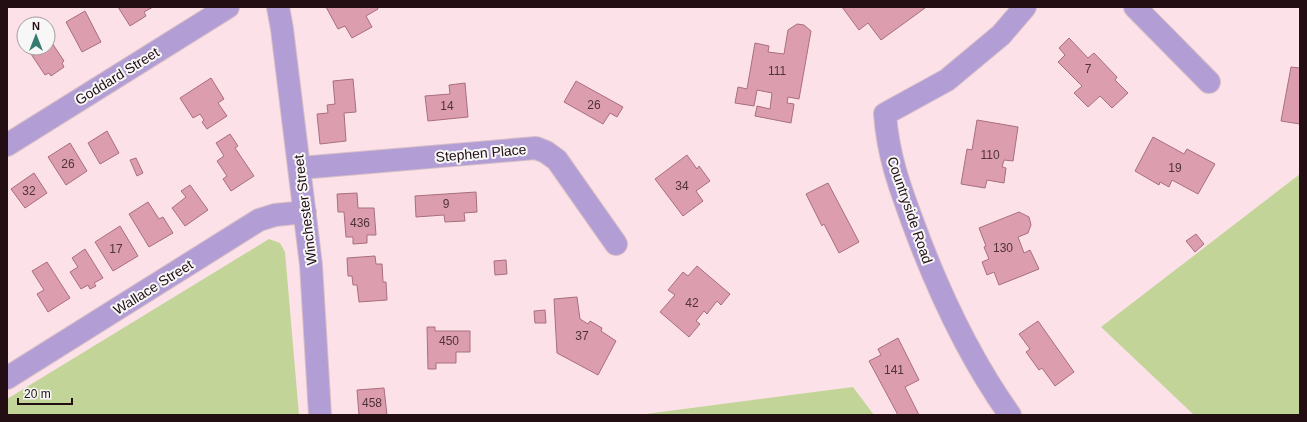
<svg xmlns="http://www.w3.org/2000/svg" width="1307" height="422" font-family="Arial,sans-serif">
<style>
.green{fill:#c3d499}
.building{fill:#dc9eaf;stroke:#a86e7e}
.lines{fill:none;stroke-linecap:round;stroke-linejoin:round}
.minor-casing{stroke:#d9c0c6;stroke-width:24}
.minor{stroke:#b29ed5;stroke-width:22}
.labels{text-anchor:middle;stroke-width:4;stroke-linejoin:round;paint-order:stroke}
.number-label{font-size:12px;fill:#51323b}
.street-label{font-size:14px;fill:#230e14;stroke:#f7f7f7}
</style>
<rect width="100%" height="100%" fill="#fce2e8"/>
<path class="green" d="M 1300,174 L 1300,415 L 1194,415 L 1101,327 Z
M 269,239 L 280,243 L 285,252 L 299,415 L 7,415 L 7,399 Z
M 853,387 L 874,415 L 638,415 Z"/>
<path class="building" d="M 118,7 L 153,7 L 144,12 L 146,16 L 130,26 Z
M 326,7 L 377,7 L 378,9 L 366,16 L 372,27 L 352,38 L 345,26 L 338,29 Z
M 842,7 L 924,7 L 925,8 L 881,40 L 868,23 L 859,30 Z
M 85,11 L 101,42 L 82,52 L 66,22 Z
M 797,24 L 804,25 L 811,31 L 799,99 L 788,97 L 787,103 L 794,104 L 791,123 L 755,116 L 757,106 L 770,109 L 772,93 L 757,90 L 754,106 L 735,103 L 738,87 L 747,89 L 755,43 L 769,46 L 768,52 L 784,54 L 788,30 Z
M 48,37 L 64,61 L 62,63 L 64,67 L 51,76 L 49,73 L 45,75 L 27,48 L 48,48 Z
M 1069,38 L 1088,58 L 1094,53 L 1117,77 L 1115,80 L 1128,93 L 1112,108 L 1100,96 L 1088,107 L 1074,93 L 1082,86 L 1058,62 L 1065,55 L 1059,48 Z
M 1291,67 L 1300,68 L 1300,124 L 1281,121 Z
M 211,78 L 224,99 L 218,103 L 227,116 L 207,129 L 202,122 L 204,120 L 200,114 L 193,118 L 180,98 Z
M 353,79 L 356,112 L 344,113 L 346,141 L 320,144 L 317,114 L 328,113 L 327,105 L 335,104 L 333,81 Z
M 576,81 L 623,107 L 617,117 L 610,113 L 603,124 L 564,102 Z
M 465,83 L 468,117 L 428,121 L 425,96 L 450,94 L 449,85 Z
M 977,120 L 1018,127 L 1013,161 L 1004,160 L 1002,167 L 1006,168 L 1004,183 L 987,180 L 985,188 L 961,184 L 967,149 L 972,150 Z
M 107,131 L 119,153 L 100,164 L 88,143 Z
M 230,134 L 238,146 L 235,148 L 254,176 L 231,191 L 223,179 L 227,176 L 217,161 L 224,156 L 216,143 Z
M 1153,137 L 1184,154 L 1187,149 L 1215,164 L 1198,194 L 1172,180 L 1169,187 L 1160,182 L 1159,185 L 1135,171 Z
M 70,143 L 87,171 L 66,185 L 48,157 Z
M 687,155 L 697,169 L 699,166 L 710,181 L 696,191 L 703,201 L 683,216 L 655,179 Z
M 136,158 L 143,173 L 137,176 L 130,160 Z
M 34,173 L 47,193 L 25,208 L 11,189 Z
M 828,183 L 859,242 L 839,253 L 824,224 L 822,226 L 806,194 Z
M 190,185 L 208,210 L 185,226 L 172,208 L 186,197 L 181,191 Z
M 476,192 L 477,212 L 464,213 L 465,221 L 445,222 L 444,215 L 416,217 L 415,196 Z
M 357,193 L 358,208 L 374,208 L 376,235 L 367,235 L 367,243 L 353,244 L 353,237 L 346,237 L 344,212 L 338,212 L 337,194 Z
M 148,202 L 159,219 L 163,217 L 173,233 L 149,247 L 129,214 Z
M 1019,212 L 1029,217 L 1031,225 L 1028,233 L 1018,237 L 1024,253 L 1030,250 L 1039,269 L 999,285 L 994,272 L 987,275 L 982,262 L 989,259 L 984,247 L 986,246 L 979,228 Z
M 120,226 L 138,256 L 113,271 L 95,242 Z
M 1196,234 L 1204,244 L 1195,252 L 1186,241 Z
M 85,249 L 103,278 L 94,283 L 96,286 L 90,289 L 88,285 L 81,289 L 70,272 L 78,267 L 72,258 Z
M 375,256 L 376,264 L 382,264 L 383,282 L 386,282 L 387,300 L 359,302 L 357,285 L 353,285 L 352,276 L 348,276 L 347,258 Z
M 506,260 L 507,274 L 495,275 L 494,261 Z
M 47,262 L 70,298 L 48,312 L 37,294 L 44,290 L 32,271 Z
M 697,266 L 730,294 L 721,305 L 717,301 L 707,314 L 704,311 L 696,321 L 700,324 L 689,337 L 660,312 L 675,295 L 668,290 L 683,272 L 688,276 Z
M 577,297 L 580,319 L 588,324 L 590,321 L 602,328 L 601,331 L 616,341 L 598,375 L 557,353 L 554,299 Z
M 545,310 L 546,323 L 535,323 L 534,311 Z
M 1038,321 L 1074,372 L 1055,386 L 1042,368 L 1039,370 L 1026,352 L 1030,349 L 1019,334 Z
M 427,327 L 435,327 L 435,331 L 470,331 L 470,352 L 456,352 L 456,363 L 436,363 L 436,369 L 428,369 Z
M 898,338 L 919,380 L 905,387 L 919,415 L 898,415 L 869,361 L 881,355 L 878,349 Z
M 384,388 L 387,415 L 359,415 L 357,390 Z"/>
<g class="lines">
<g class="minor-casing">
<path id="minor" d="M 278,7 L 282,29 L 311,265 L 320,415
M 1135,7 L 1209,82
M 7,145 L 228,7
M 300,168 L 536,148 L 546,152 L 557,160 L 616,244
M 7,378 L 259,220 L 275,215 L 305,212
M 1010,415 C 968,356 938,291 913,223 C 899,185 888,155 885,114 L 947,80 L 1001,35 L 1025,7"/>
</g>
<use href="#minor" class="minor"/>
</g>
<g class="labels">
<g class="number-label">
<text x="1088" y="73">7</text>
<text x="777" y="75">111</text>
<text x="594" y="109">26</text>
<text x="447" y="110">14</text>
<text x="990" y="159">110</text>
<text x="68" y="168">26</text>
<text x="1175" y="172">19</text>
<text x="682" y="190">34</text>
<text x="29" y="195">32</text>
<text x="446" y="208">9</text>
<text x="360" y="227">436</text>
<text x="1003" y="252">130</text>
<text x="116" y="253">17</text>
<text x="692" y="307">42</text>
<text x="582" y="340">37</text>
<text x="449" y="345">450</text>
<text x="894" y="374">141</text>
<text x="372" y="407">458</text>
</g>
<g class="street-label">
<text transform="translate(117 76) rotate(-32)" y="5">Goddard Street</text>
<text transform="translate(481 153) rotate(-5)" y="5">Stephen Place</text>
<text transform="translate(305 210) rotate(-97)" y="5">Winchester Street</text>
<text transform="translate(910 210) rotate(71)" y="5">Countryside Road</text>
<text transform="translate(153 287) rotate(-32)" y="5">Wallace Street</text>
</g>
</g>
<rect width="1307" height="422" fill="none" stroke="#230e14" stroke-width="16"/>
<g transform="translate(36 36)"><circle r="19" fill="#f7f7f7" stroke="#a29a9c"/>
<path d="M0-3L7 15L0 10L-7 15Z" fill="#367b6f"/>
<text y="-6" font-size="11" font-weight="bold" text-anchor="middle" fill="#230e14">N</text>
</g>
<path d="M18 398v6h54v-6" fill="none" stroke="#230e14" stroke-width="2"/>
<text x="24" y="398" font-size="12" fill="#230e14" stroke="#f7f7f7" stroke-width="3" paint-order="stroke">20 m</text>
</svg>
